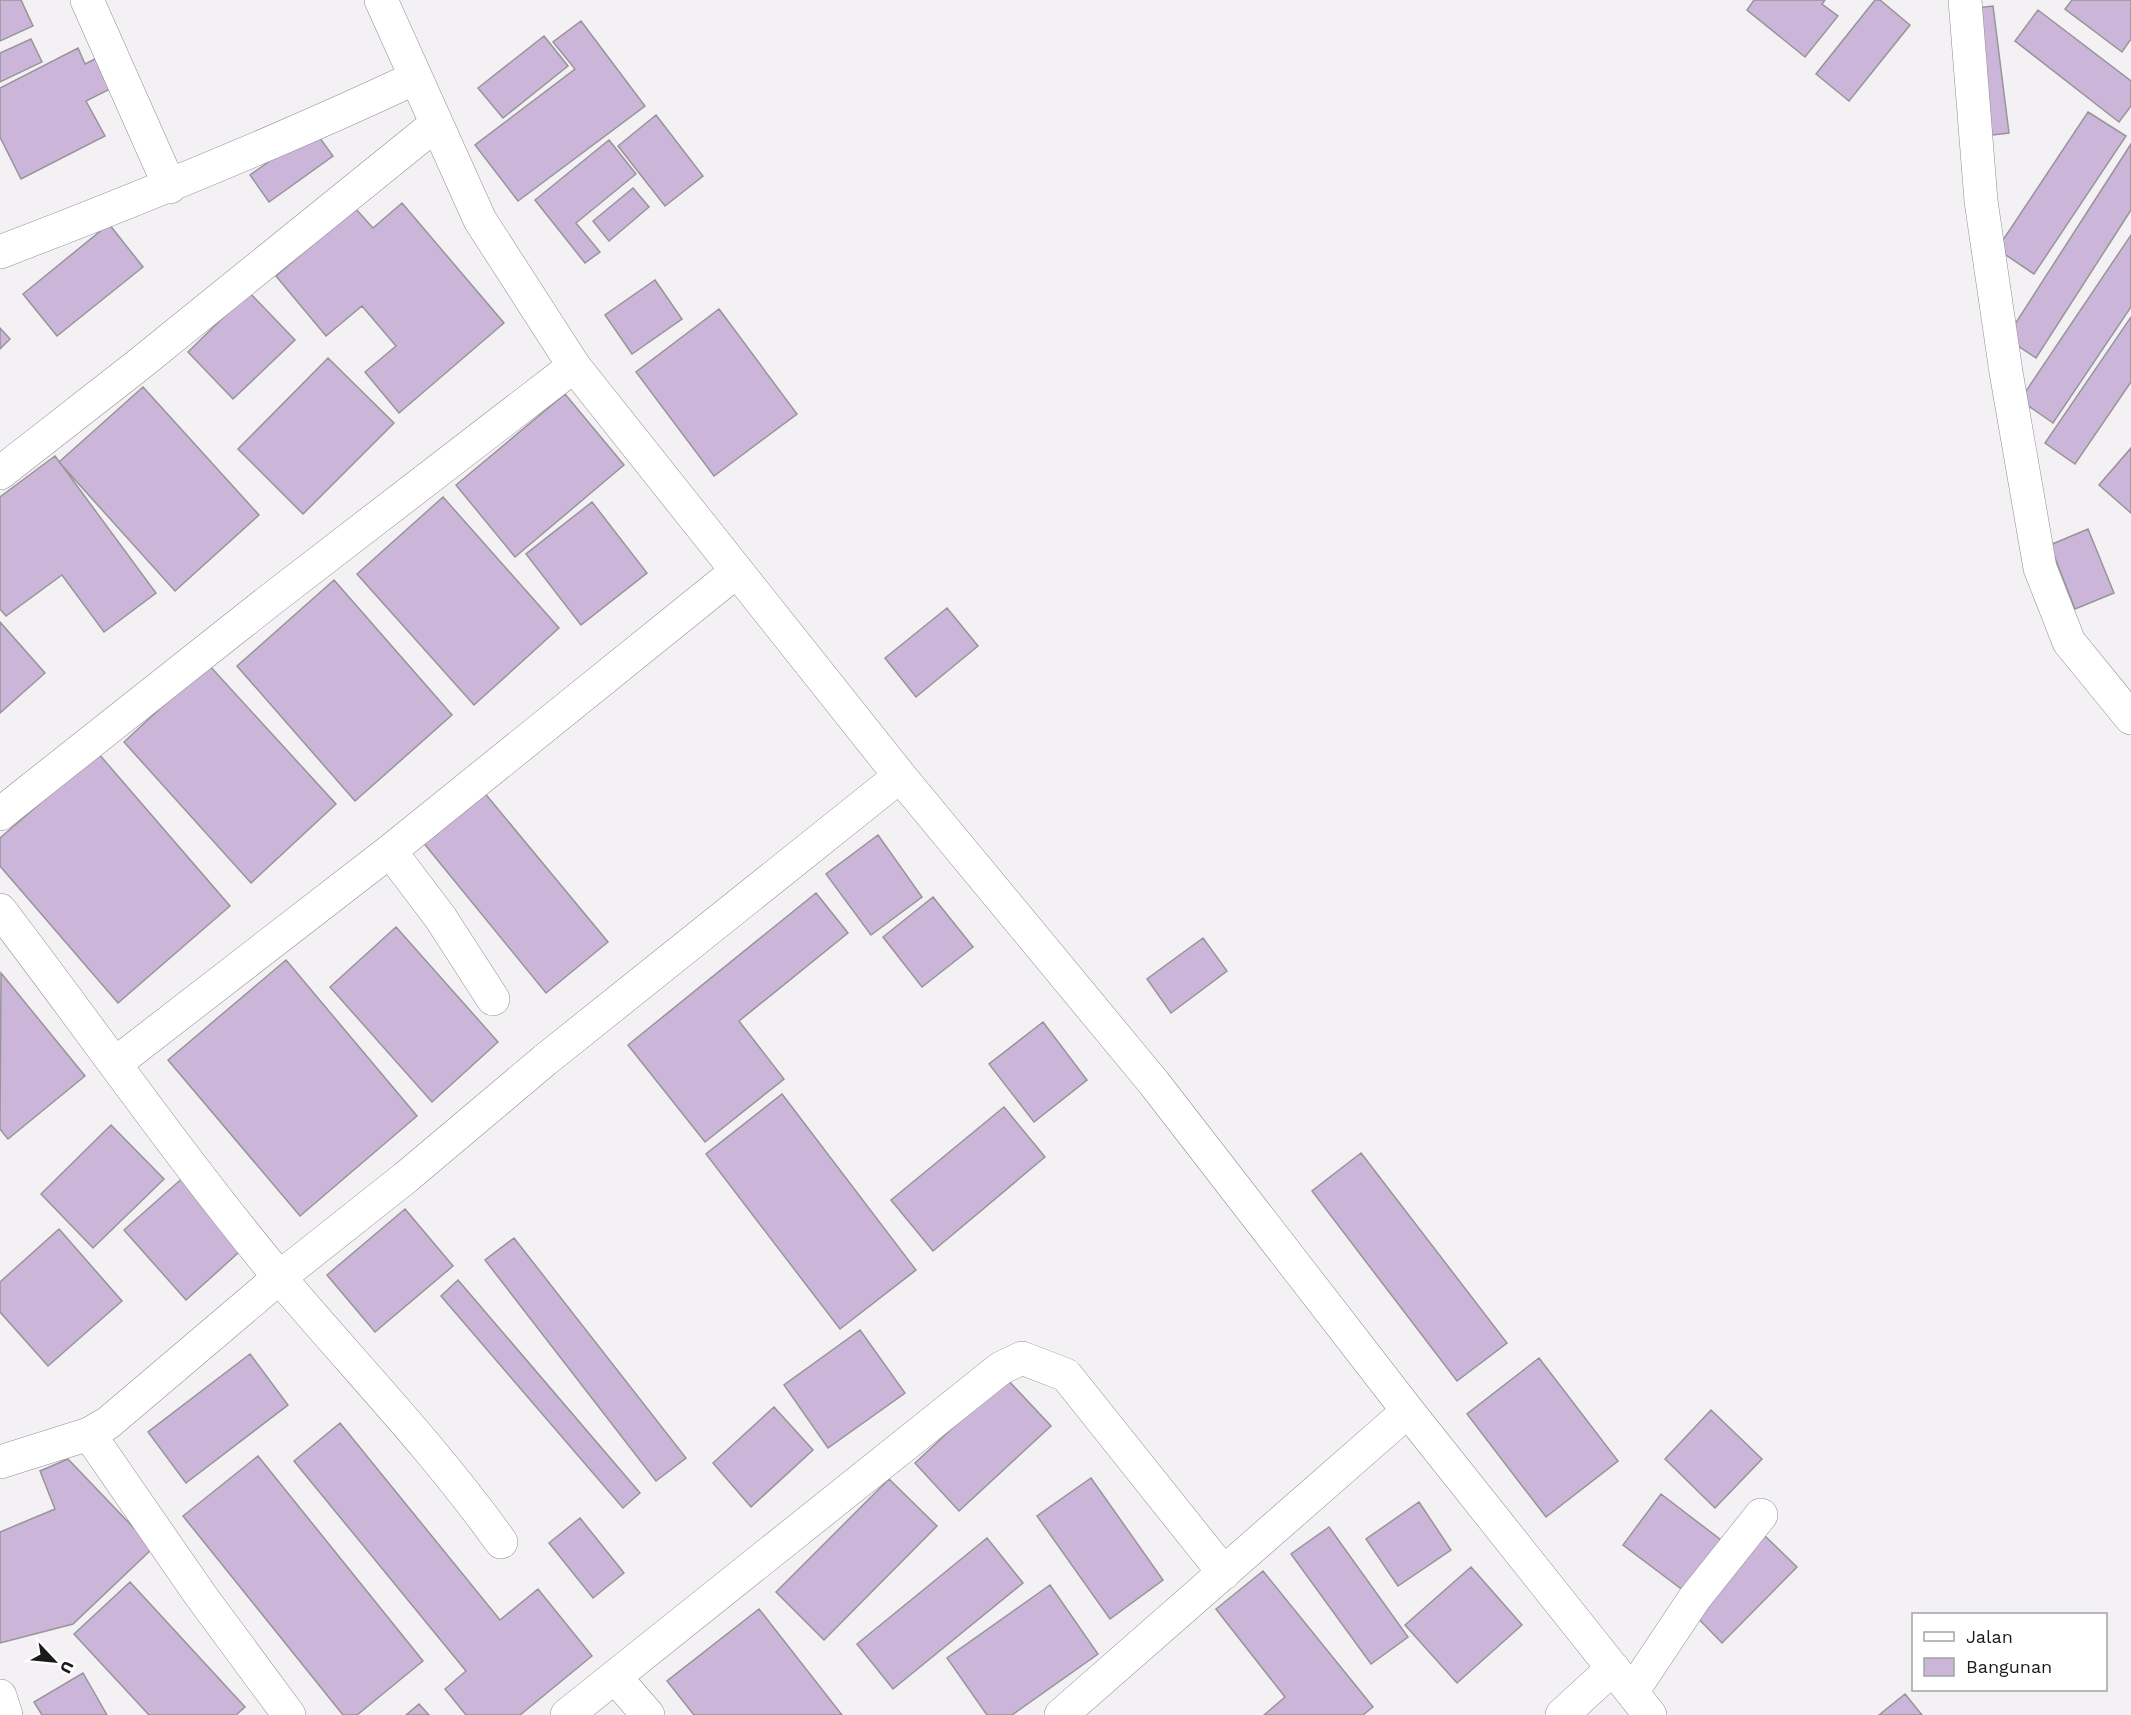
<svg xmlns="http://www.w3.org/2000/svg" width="2131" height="1715" font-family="'Work Sans',sans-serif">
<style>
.building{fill:#cbb5d9;stroke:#979598;stroke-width:1.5}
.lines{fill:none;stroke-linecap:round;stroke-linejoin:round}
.minor-casing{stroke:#8f8e91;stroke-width:34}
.minor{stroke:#fff;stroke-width:33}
</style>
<rect width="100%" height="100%" fill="#f3f1f4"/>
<path class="building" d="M 0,0 L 21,0 L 33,26 L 0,41 Z
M 1754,0 L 1825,0 L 1822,4 L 1838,16 L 1805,57 L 1747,10 Z
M 1875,0 L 1880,0 L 1910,25 L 1849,101 L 1816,74 Z
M 2072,0 L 2131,0 L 2131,39 L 2122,52 L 2065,9 Z
M 1993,6 L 2009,133 L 1984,136 L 1968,9 Z
M 2038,10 L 2131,81 L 2131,106 L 2119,122 L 2015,41 Z
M 581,21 L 645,106 L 518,201 L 475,145 L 575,69 L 553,42 Z
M 544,36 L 568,66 L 503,118 L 478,88 Z
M 31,39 L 42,62 L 0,82 L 0,53 Z
M 78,48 L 85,64 L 99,57 L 114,87 L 86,101 L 105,136 L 21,179 L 0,137 L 0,88 Z
M 2088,112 L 2126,136 L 2034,274 L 1997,249 Z
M 656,115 L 703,176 L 665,206 L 618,146 Z
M 314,130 L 333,156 L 269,202 L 250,175 Z
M 609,140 L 636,174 L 576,223 L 600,252 L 585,263 L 535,200 Z
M 2131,144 L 2131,210 L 2036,358 L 2006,338 Z
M 633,188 L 649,207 L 609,241 L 593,221 Z
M 402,203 L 504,323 L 399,413 L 365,372 L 396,346 L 362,306 L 326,336 L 276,276 L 355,208 L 373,228 Z
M 109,224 L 143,267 L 57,336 L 23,294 Z
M 2131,235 L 2131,307 L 2053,423 L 2020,400 Z
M 655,280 L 682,319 L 632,354 L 605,315 Z
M 249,292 L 295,340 L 233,399 L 188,352 Z
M 719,309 L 797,414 L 714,476 L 636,372 Z
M 2131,317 L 2131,382 L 2075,464 L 2045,443 Z
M 0,328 L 10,339 L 0,349 Z
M 328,358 L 394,423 L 303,514 L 238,449 Z
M 143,387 L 259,515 L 175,591 L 59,462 Z
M 565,394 L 624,465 L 515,557 L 456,485 Z
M 2131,448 L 2131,513 L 2099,485 Z
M 55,456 L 156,593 L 104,632 L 62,575 L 6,616 L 0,609 L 0,497 Z
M 443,497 L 559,628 L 474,705 L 357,574 Z
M 592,502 L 647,573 L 581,625 L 526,554 Z
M 2088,529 L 2114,593 L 2075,609 L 2050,545 Z
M 334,580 L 452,715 L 355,801 L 237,666 Z
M 947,608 L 978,646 L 916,697 L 885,658 Z
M 0,622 L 45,673 L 0,713 Z
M 208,664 L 336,804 L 251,883 L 124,742 Z
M 98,753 L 230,906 L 118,1003 L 0,866 L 0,838 Z
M 483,791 L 608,942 L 546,993 L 422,841 Z
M 878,835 L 922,897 L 871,935 L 826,874 Z
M 816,893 L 848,933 L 739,1021 L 784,1079 L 705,1142 L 628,1045 Z
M 933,897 L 973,947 L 922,987 L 883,937 Z
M 396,927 L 498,1042 L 432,1102 L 330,987 Z
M 1203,938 L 1227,971 L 1171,1013 L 1147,979 Z
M 286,960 L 417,1116 L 300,1216 L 168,1060 Z
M 1,973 L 85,1076 L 8,1139 L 0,1129 Z
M 1043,1022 L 1087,1080 L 1034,1122 L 989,1064 Z
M 782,1094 L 916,1270 L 840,1329 L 706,1154 Z
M 1004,1107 L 1045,1157 L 933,1251 L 891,1200 Z
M 111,1125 L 164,1179 L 93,1248 L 41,1194 Z
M 1361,1153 L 1507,1343 L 1457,1381 L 1312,1191 Z
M 186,1175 L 247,1245 L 186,1300 L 124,1230 Z
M 405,1209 L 453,1266 L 375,1332 L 327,1275 Z
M 59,1229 L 122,1301 L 48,1366 L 0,1312 L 0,1282 Z
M 514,1238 L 686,1458 L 656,1481 L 485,1260 Z
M 458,1280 L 640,1493 L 623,1508 L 441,1296 Z
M 860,1330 L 905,1393 L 828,1448 L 784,1385 Z
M 250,1354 L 288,1405 L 186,1483 L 148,1432 Z
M 1539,1358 L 1618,1461 L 1546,1517 L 1467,1414 Z
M 1006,1378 L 1051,1426 L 959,1511 L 915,1463 Z
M 774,1407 L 813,1450 L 751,1507 L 713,1463 Z
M 1711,1410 L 1762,1459 L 1715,1508 L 1665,1459 Z
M 340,1423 L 500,1620 L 538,1589 L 592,1656 L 520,1715 L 466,1715 L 445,1689 L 466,1671 L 294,1461 Z
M 258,1456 L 423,1661 L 357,1715 L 343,1715 L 183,1516 Z
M 68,1459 L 153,1548 L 73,1624 L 0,1643 L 0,1532 L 55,1509 L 40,1471 Z
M 1091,1478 L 1163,1580 L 1110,1619 L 1037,1516 Z
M 889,1479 L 937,1526 L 824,1640 L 776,1592 Z
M 1661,1494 L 1721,1540 L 1684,1591 L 1623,1545 Z
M 1419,1502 L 1451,1550 L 1398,1586 L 1366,1539 Z
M 580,1518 L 624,1573 L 593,1598 L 549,1543 Z
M 1329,1527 L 1408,1637 L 1371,1664 L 1291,1554 Z
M 1763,1534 L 1797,1567 L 1722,1643 L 1689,1609 Z
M 987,1538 L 1023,1583 L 893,1689 L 857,1644 Z
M 1471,1567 L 1522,1625 L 1457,1683 L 1405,1625 Z
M 1263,1571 L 1373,1707 L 1363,1715 L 1264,1715 L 1285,1697 L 1216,1609 Z
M 130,1582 L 245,1707 L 236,1715 L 149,1715 L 74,1634 Z
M 1050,1585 L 1098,1654 L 1012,1715 L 987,1715 L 947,1658 Z
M 759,1609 L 842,1715 L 694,1715 L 667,1681 Z
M 83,1673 L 107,1715 L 42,1715 L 34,1702 Z
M 1905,1694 L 1922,1715 L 1879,1715 Z
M 419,1704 L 429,1715 L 406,1715 Z"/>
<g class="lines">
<g class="minor-casing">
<path id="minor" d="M 87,0 L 170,187
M 381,0 L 480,220 L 574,366 L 900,776 L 1154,1083 L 1408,1411 L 1650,1715
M 1965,0 L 1981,201 L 2006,372 L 2040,568 L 2069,642 L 2131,718
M 0,252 C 141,198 279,142 415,78
M 0,473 L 137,366 L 435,125
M 0,814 L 269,601 L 574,366
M 390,851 L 440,917 L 493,999
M 0,910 C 93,1032 181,1159 280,1278 C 354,1366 434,1448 501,1542
M 116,1063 L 390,851 L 737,571
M 89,1434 L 201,1596 L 289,1715
M 0,1462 L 89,1434 L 108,1423 L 280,1277 L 405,1178 L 545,1060 L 900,776
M 615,1677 L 648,1715
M 1632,1692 L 1694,1599 L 1761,1515
M 0,1696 L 6,1715
M 567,1715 L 1001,1368 L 1022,1358 L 1066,1375 L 1224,1573
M 1061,1715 L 1408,1411
M 1562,1715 L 1613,1668"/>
</g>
<use href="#minor" class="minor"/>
</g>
<rect x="1912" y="1613" width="195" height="78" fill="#ffffff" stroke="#a3a3a4" stroke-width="1.5"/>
<rect x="1924" y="1632" width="30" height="9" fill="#ffffff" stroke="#a3a3a4" stroke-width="1.5"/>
<text x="1966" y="1643" font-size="18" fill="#1a1a1b">Jalan</text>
<rect x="1924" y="1658" width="30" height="18" fill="#cbb5d9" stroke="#a3a3a4" stroke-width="1.5"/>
<text x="1966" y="1673" font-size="18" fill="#1a1a1b">Bangunan</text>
<g transform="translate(54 1661) rotate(116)" stroke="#ffffff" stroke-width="4.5" paint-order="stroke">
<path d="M0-4.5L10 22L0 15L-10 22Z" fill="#1a1a1b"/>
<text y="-9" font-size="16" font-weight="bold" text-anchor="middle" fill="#1a1a1b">U</text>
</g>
</svg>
